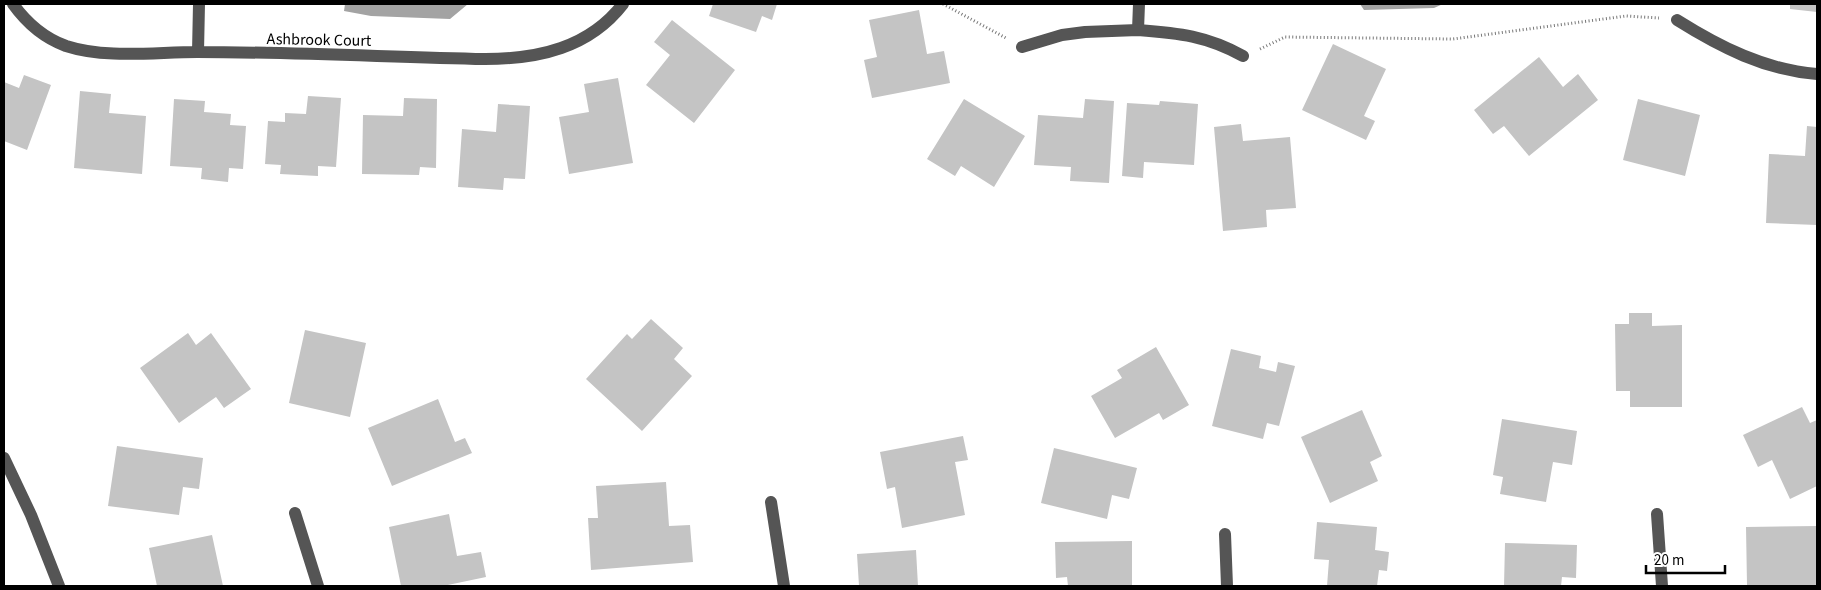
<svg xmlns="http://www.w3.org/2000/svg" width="1821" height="590" font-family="'Source Sans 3',sans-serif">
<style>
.water{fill:#a3a3a3}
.building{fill:#c4c4c4}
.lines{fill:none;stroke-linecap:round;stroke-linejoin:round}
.path{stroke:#777;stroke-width:3;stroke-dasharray:1 2.5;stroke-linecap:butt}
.minor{stroke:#555;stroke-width:12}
.labels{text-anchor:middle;stroke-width:4.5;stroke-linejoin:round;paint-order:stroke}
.street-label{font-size:16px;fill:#000;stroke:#fff}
</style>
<rect width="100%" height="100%" fill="#fff"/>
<path class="water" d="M 345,4 L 468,4 L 450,19 L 371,16 L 344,11 Z
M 1360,4 L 1443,4 L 1434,8 L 1364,10 Z"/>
<path class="building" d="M 713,4 L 777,4 L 772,20 L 762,16 L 756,32 L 709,16 Z
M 1790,4 L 1817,4 L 1817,12 L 1790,9 Z
M 919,10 L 927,54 L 944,51 L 950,83 L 872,98 L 864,60 L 877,57 L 869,20 Z
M 672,20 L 735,70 L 694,123 L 646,85 L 670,55 L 654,42 Z
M 1333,44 L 1386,69 L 1364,116 L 1375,121 L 1366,140 L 1302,110 Z
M 1539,57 L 1563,87 L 1578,74 L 1598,100 L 1529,156 L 1504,126 L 1493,134 L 1474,110 Z
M 24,75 L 51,85 L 27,150 L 4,141 L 4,82 L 19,88 Z
M 618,78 L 633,163 L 569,174 L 559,117 L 589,112 L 584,84 Z
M 80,91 L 111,94 L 109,113 L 146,116 L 142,174 L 74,168 Z
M 308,96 L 341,98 L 336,167 L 318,166 L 318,176 L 280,174 L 281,165 L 265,164 L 268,121 L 285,122 L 285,113 L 306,114 Z
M 404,98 L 437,99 L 436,168 L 420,167 L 419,175 L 362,174 L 363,115 L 403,116 Z
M 174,99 L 205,101 L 204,112 L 231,114 L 230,125 L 246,126 L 243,169 L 229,168 L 228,182 L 201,179 L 202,168 L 170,166 Z
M 964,99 L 1025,136 L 994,187 L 961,166 L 955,176 L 927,159 Z
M 1085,99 L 1114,101 L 1109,183 L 1070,181 L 1071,167 L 1034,165 L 1038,115 L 1083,118 Z
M 1638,99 L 1700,115 L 1685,176 L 1623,160 Z
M 1160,101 L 1198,104 L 1194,165 L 1144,162 L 1143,178 L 1122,176 L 1127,103 L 1159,105 Z
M 498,104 L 530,106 L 525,179 L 504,178 L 503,190 L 458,187 L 462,129 L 496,132 Z
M 1241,124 L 1243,141 L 1290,137 L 1296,208 L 1266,210 L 1267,227 L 1223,231 L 1214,127 Z
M 1807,126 L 1817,127 L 1817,225 L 1766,223 L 1769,154 L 1805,156 Z
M 1629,313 L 1652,313 L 1652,326 L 1682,325 L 1682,407 L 1630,407 L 1630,391 L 1616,391 L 1615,324 L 1629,324 Z
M 651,319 L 683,348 L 674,359 L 692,376 L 642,431 L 586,379 L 627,334 L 632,339 Z
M 305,330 L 366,343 L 350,417 L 289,403 Z
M 188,333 L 196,345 L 211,333 L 251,389 L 224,408 L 216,397 L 179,423 L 140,368 Z
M 1156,347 L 1189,405 L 1163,420 L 1159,413 L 1115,438 L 1091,396 L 1122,378 L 1117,370 Z
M 1231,349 L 1261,356 L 1259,368 L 1276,372 L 1278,362 L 1295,366 L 1279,426 L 1267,423 L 1263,439 L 1212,426 Z
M 438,399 L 455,442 L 465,438 L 472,453 L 392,486 L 368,428 Z
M 1802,407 L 1810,423 L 1817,420 L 1817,486 L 1790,499 L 1772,460 L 1758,467 L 1743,435 Z
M 1362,410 L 1382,456 L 1370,462 L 1378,481 L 1330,503 L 1301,437 Z
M 1502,419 L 1577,431 L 1572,465 L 1553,462 L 1546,502 L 1500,494 L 1503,477 L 1493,475 Z
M 963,436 L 968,460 L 955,462 L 965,515 L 902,528 L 895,487 L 887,489 L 880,452 Z
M 117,446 L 203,458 L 199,489 L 183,487 L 179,515 L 108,506 Z
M 1054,448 L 1137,468 L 1129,499 L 1112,495 L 1107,519 L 1041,503 Z
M 666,482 L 669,526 L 690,525 L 693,562 L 591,570 L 588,518 L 598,518 L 596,486 Z
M 449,514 L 457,556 L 481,552 L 486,577 L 443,586 L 401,586 L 389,527 Z
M 1317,522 L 1377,527 L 1375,550 L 1389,552 L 1387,571 L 1379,570 L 1377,586 L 1327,586 L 1329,560 L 1314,559 Z
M 1817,526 L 1817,586 L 1747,585 L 1746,527 Z
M 212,535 L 223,586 L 157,586 L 149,548 Z
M 1132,541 L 1132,586 L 1068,586 L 1067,577 L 1056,578 L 1055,542 Z
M 1505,543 L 1577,545 L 1576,578 L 1562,577 L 1561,586 L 1504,586 Z
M 916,550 L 918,586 L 859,586 L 857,554 Z"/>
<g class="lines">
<path class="path" d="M 943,4 L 1006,38
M 1260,49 L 1285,37 L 1453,39 L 1626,16 L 1659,18"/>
<path class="minor" d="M 13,4 C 26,22 44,38 66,46 C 106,59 155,52 197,52 C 293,52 389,57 485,59 C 538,59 589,48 623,4
M 1677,20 C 1720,47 1765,70 1817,74
M 1138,30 C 1179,33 1207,36 1243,56
M 1022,47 L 1062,35 L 1085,32 L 1138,30 L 1139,4
M 198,52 L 199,4
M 4,458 L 31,515 L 59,586
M 771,502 L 784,586
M 295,513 L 318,586
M 1657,514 L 1662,586
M 1225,534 L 1227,586"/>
</g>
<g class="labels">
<g class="street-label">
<text transform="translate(319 39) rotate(1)" y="6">Ashbrook Court</text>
</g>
</g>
<rect width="1821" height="590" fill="none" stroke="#000000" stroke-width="10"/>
<path d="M1646 565v8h79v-8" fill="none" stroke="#000000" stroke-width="2.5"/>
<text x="1654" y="565" font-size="15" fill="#000000" stroke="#ffffff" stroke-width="4" paint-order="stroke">20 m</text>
</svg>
